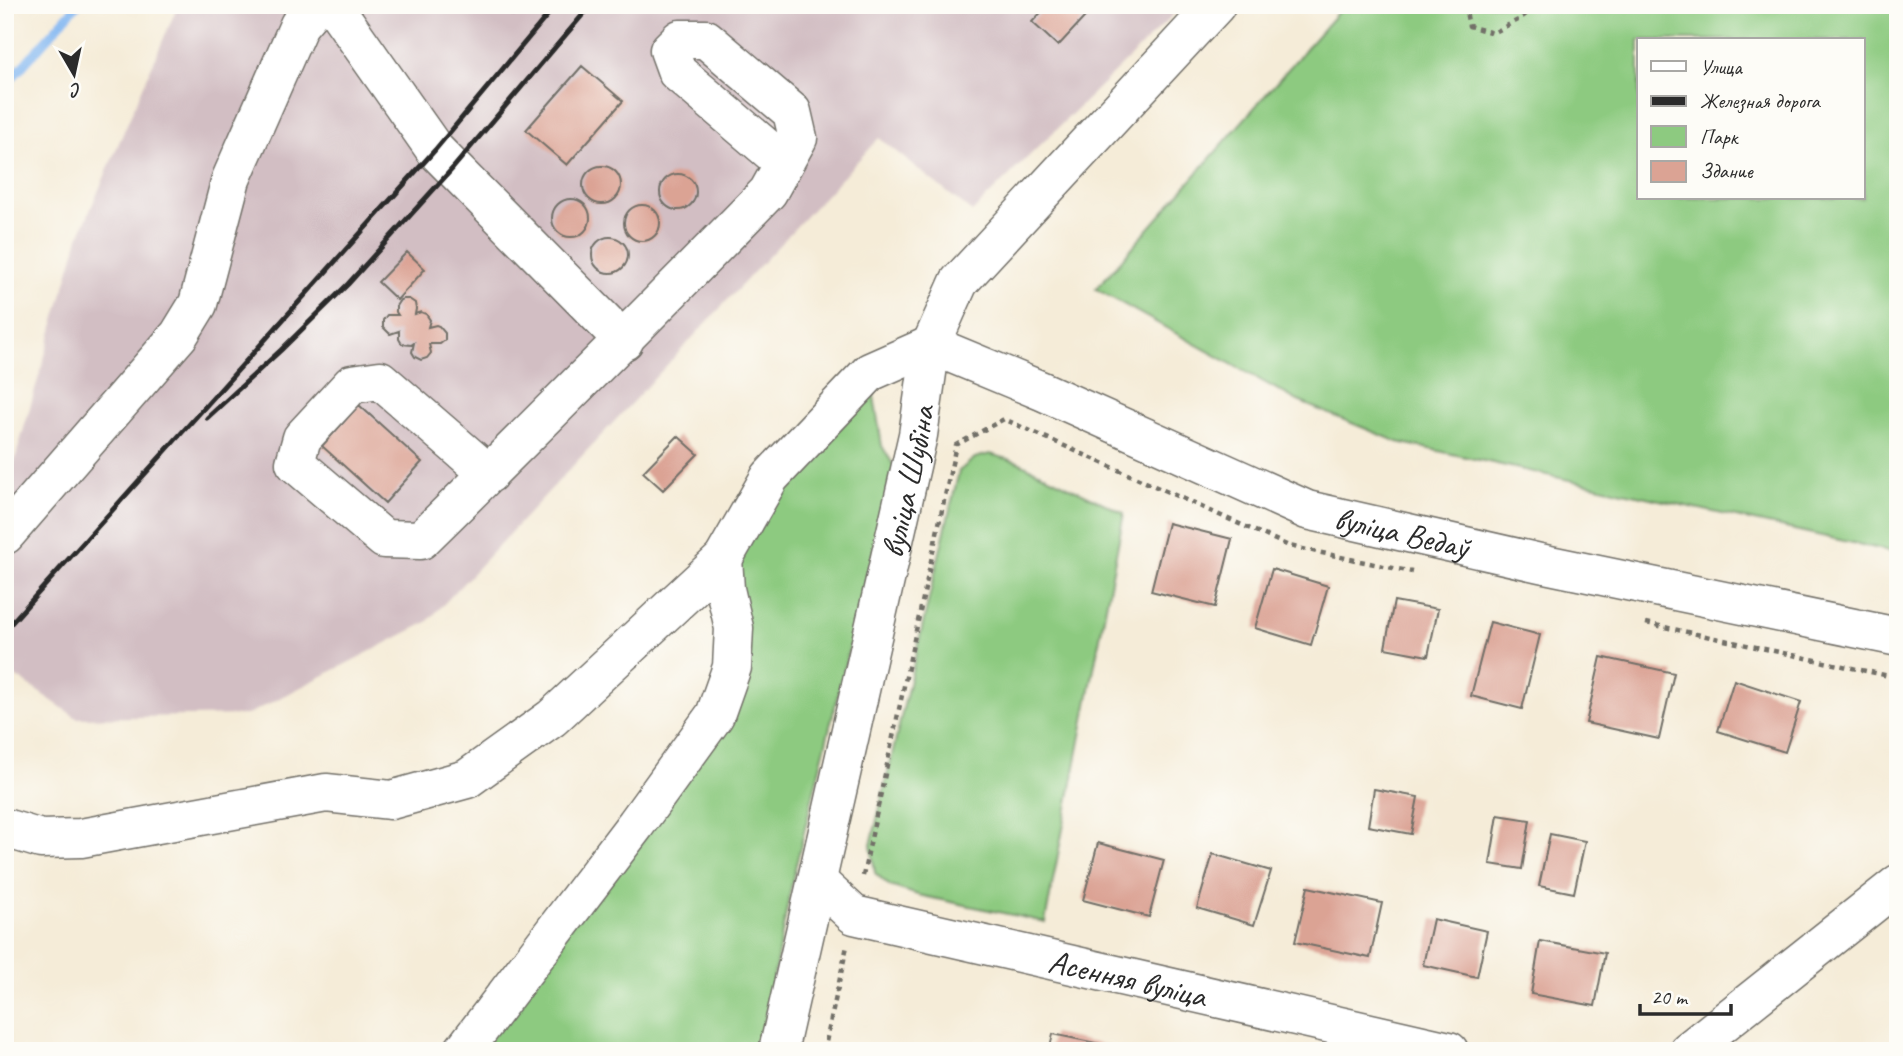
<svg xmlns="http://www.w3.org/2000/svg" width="1903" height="1056" font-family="Caveat,sans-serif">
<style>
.industrial{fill:#d2bec3}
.green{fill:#8dca80;stroke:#5c7a56;stroke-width:2;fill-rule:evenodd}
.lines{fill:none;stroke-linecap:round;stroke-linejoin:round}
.stream{stroke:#83b7f1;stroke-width:9}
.building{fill:#dba394}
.minor-casing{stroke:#726f68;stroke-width:41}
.path{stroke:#726f68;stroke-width:4.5;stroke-dasharray:5 5;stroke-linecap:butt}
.minor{stroke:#fff;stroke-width:38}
.rail{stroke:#2b2b2b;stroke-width:5}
.labels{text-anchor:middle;stroke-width:6;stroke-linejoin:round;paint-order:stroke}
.street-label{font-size:33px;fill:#2b2b2b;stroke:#fdfcf7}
</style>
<rect width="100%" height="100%" fill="#fdfcf7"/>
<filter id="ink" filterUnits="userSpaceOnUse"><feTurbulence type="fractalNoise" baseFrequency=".0143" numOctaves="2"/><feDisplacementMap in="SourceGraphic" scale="14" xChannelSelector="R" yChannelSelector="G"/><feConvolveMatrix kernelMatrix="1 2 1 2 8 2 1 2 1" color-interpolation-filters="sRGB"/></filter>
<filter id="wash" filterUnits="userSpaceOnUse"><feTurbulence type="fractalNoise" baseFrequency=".00686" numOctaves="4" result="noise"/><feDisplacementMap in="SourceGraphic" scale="28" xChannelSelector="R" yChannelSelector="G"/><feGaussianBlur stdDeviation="1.57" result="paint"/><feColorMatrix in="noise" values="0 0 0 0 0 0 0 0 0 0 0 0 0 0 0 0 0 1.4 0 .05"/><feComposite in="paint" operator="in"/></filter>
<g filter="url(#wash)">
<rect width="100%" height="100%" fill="#f5ecd8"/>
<path class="industrial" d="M 178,5 L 1183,5 L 972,212 L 879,138 L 427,622 L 247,715 L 77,718 L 5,669 L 5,494 L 80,234 Z"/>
<path class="green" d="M 1344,5 L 1898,5 L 1898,553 L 1398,442 L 1298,401 L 1096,289 ZM 1639,40 L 1863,40 L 1863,198 L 1639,198 Z
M 870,372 L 882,446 L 894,466 L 793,877 L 759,1051 L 463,1051 L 715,715 L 723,559 Z
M 990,454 L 1018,462 L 1124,513 L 1045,922 L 918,895 L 890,886 L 875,873 L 871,845 L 959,471 L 975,458 Z"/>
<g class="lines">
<path class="stream" d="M 5,86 L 77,5"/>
</g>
<g id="blocks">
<path class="building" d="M 499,5 L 522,5 L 513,16 Z
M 1048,5 L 1096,5 L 1058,46 L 1032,22 Z
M 582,66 L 623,101 L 567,165 L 526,130 Z
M583 185a19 19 0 1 1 38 0a19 19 0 1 1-38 0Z
M660 192a18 18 0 1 1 36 0a18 18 0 1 1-36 0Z
M552 218a19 19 0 1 1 38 0a19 19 0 1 1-38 0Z
M624 223a18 18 0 1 1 36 0a18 18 0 1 1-36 0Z
M592 255a18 18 0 1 1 36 0a18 18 0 1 1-36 0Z
M 407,252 L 425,269 L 397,300 L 378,282 Z
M 403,299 L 409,299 L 415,303 L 416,309 L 415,314 L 421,312 L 426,314 L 430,320 L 428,327 L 436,325 L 439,326 L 445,333 L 445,340 L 440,344 L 429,344 L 431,353 L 427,358 L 421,360 L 415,357 L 412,352 L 414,343 L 411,345 L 402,344 L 399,339 L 399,331 L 390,334 L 383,327 L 383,320 L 387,315 L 398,315 L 396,312 L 396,306 L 400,300 Z
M 359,405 L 422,462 L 385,503 L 322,446 Z
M 678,436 L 698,454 L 663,490 L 643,472 Z
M 1168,523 L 1232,539 L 1215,607 L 1151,591 Z
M 1272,569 L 1328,586 L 1311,645 L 1255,628 Z
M 1394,601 L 1438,609 L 1428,656 L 1385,648 Z
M 1490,622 L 1540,635 L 1522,709 L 1471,696 Z
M 1601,657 L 1674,673 L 1659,739 L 1586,723 Z
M 1734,680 L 1801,702 L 1785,752 L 1718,731 Z
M 1374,789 L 1418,797 L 1411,834 L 1368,826 Z
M 1498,815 L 1530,820 L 1522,869 L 1490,864 Z
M 1550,834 L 1585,841 L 1574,893 L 1539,886 Z
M 1098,843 L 1164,860 L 1149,917 L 1083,900 Z
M 1213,854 L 1271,871 L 1254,925 L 1197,908 Z
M 1308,887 L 1382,903 L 1370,958 L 1295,942 Z
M 1433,919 L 1487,931 L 1477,977 L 1423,965 Z
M 1540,941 L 1605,953 L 1595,1006 L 1531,994 Z
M 1053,1034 L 1119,1048 L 1119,1051 L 1049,1051 Z"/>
</g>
</g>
<g filter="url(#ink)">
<use href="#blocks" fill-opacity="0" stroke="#726f68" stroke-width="2"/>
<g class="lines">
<g class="minor-casing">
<g id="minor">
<path d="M 333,5 L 435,150 L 624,341"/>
<path id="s1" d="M 931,345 L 1042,391 L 1307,510 L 1540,563 L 1898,637"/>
<path d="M 489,474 L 380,380 L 352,384 L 302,438 L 295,463 L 384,539 L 421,540 C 538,425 654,309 768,192 L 798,138 L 792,112 L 706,39 L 680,39 L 669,50 L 677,72 L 784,163"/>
<path d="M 5,535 L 179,335 L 198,304 L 231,179 L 299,25 L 316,5"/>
<path d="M 5,828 L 41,839 L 81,838 L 326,793 L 391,800 L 467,779 L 552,718 L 723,559 L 770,477 L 870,372 L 931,345"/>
<path id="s2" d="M 817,881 L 854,915 L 1449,1051"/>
<path d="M 463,1051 L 636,824 L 715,715 L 732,667 L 734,628 L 725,589 L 723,559"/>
<path id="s3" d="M 778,1051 L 918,435 L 931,345 L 959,282 L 1216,5"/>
<path d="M 1688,1051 L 1898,884"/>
</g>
</g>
<path class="path" d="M 1466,5 L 1465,7 L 1469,26 L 1493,33 L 1520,19 L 1537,5
M 1646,623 L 1898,678
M 863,876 L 956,445 L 1004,419 L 1289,546 L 1412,572
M 824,1051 L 847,946"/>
<use href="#minor" class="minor"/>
<path class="rail" d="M 207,418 L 281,350 L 348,284 L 453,168 L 591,5
M 5,630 L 435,150 L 556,5"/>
</g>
</g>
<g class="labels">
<g class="street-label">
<text dy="12" stroke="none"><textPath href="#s3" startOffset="584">вуліца Шубіна</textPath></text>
<text dy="12" stroke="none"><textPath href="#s1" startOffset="508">вуліца Ведаў</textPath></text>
<text dy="12" stroke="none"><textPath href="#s2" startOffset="331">Асенняя вуліца</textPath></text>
</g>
</g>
<rect width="1903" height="1056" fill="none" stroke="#fdfcf7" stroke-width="28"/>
<rect x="1637" y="38" width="228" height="161" fill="#fdfcf7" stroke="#a9a8a5" stroke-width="2"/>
<rect x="1651" y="61" width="35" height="10" fill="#ffffff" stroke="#a9a8a5" stroke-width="2"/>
<text x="1700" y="74" font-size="21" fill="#2b2b2b">Улица</text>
<rect x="1651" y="96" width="35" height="10" fill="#2b2b2b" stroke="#a9a8a5" stroke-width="2"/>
<text x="1700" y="108" font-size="21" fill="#2b2b2b">Железная дорога</text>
<rect x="1651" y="126" width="35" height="21" fill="#8dca80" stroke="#a9a8a5" stroke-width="2"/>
<text x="1700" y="144" font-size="21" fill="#2b2b2b">Парк</text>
<rect x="1651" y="161" width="35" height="21" fill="#dba394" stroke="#a9a8a5" stroke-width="2"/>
<text x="1700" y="178" font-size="21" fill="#2b2b2b">Здание</text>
<g transform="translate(74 74) rotate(171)" stroke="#fdfcf7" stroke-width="5" paint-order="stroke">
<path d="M0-5L12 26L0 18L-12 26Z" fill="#2b2b2b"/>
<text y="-10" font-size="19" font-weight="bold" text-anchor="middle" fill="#2b2b2b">С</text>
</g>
<path d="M1640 1004v10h91v-10" fill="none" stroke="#2b2b2b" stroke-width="3.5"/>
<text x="1651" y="1004" font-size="21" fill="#2b2b2b" stroke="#fdfcf7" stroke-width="5" paint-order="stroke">20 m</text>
</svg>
